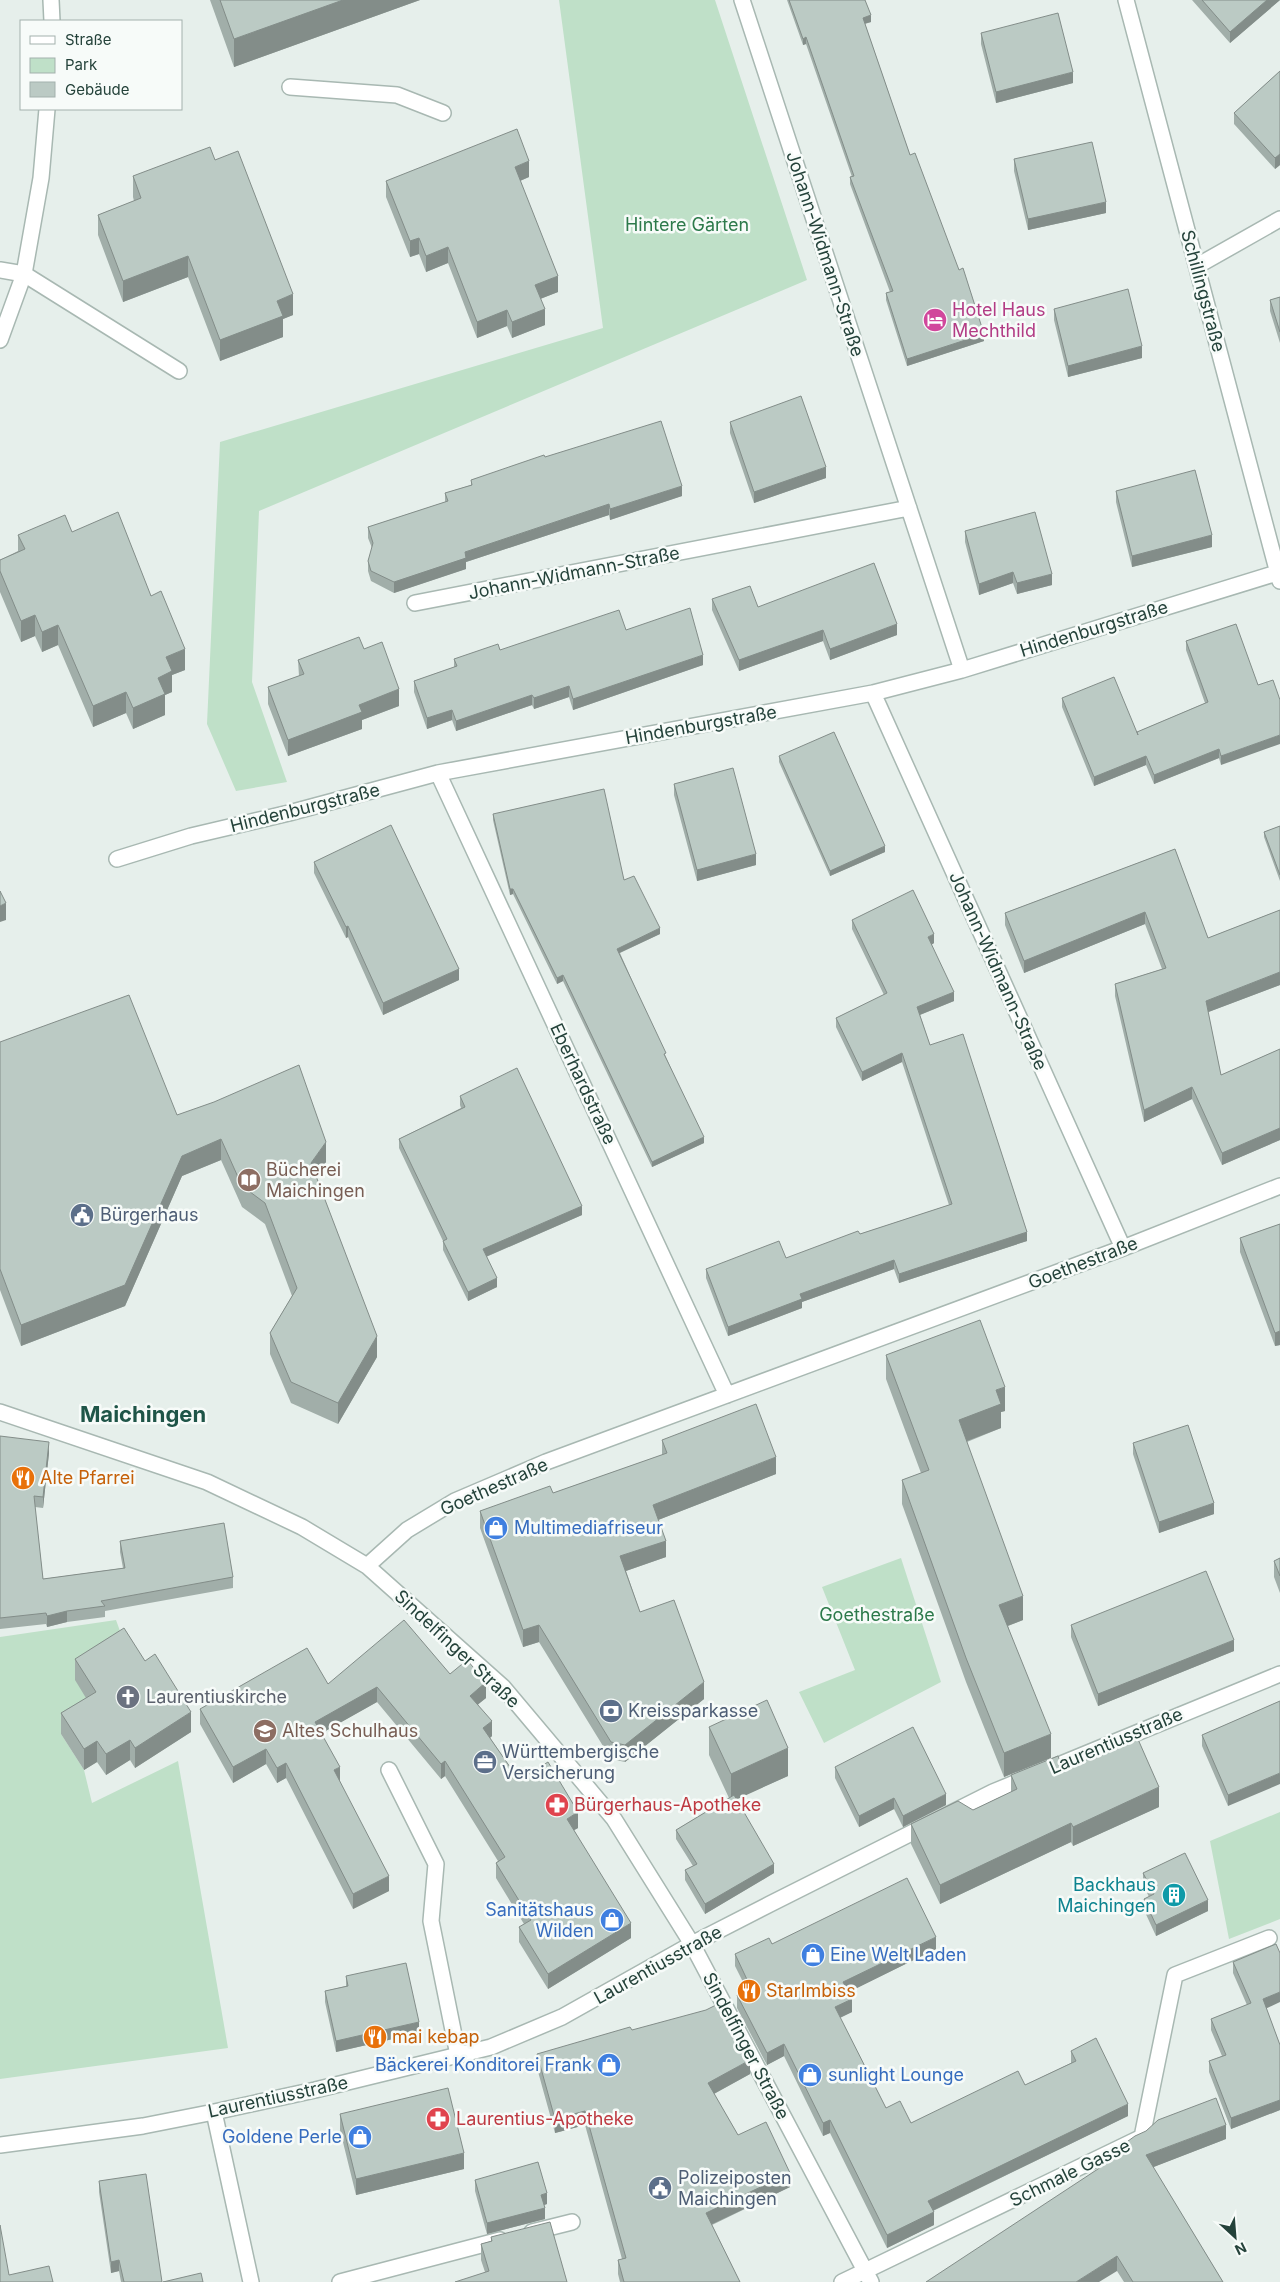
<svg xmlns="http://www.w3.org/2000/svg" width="1280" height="2282" font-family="Inter,sans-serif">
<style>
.green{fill:#bfe0c8}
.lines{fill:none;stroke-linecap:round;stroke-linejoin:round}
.lane-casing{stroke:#a8b8b2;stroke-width:18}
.street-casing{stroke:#a8b8b2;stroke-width:18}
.lane{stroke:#fff;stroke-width:15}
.street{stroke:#fff;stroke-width:15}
.wall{fill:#a1aea9}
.shaded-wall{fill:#838d89}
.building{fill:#bbcac4;stroke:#838d89}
.labels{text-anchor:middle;stroke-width:5;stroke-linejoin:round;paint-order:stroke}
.park-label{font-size:18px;fill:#2d7a4b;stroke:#f7fbf9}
.street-label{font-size:18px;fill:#24423a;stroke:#f7fbf9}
.hotel-label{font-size:18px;fill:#b23c85;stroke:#f7fbf9;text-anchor:start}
.education-label{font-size:18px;fill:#785e54;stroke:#f7fbf9;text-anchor:start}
.service-label{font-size:18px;fill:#4e5e75;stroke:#f7fbf9;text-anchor:start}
.food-label{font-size:18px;fill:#c56008;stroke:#f7fbf9;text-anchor:start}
.shop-label{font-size:18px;fill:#366cbe;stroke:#f7fbf9;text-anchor:start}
.worship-label{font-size:18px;fill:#5b616d;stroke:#f7fbf9;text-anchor:start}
.health-label{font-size:18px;fill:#be3a42;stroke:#f7fbf9;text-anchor:start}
.culture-label{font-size:18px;fill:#0d838f;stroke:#f7fbf9;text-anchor:end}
.district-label{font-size:22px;font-weight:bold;fill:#1f5548;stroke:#f7fbf9}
</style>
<rect width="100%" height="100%" fill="#e6efeb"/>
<path class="green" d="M 559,0 L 715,0 L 807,280 L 259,511 L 252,682 L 287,782 L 236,791 L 207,724 L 220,442 L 603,328 Z
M 901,1558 L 941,1682 L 824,1743 L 799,1692 L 855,1670 L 822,1587 Z
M 116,1620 L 120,1631 L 96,1712 L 61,1734 L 84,1770 L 92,1803 L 178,1761 L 228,2048 L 0,2079 L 0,1637 Z
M 1280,1812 L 1280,1919 L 1229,1939 L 1210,1841 Z"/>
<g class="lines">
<g class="lane-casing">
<path id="lane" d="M 290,87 L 397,95 L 443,113
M 0,270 L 24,274 L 179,371
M 389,1770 L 436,1864 L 431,1921 L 458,2055
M 532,2232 L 572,2222
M 340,2282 L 500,2240
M 842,2282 L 865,2271"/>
</g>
<g class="street-casing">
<path id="street" d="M 51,0 L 52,21
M 742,0 L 962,670
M 1126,0 L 1280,581
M 1197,266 L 1280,219
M 0,340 L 24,274 L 41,178 L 47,109
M 415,603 L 909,508
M 873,693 L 1123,1248
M 438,773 L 727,1395
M 117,859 L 191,836 L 289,813 L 438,773 L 873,693 L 962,670 L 1280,572
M 0,1412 L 207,1482 L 302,1527 L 367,1566 L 503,1687 L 614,1819 L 692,1944 L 871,2282
M 367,1566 L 407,1530 L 455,1501 L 546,1462 L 1123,1248 L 1280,1186
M 214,2112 L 251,2282
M 0,2145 L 143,2126 L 214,2112 L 315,2090 L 491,2047 L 562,2017 L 692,1944 L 770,1904 L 993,1792 L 1280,1674
M 865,2271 L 1142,2137 L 1175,1975 L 1269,1938"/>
</g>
<use href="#lane" class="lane"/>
<use href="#street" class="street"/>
</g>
<path class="wall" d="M 210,0 L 420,0 L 234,67 Z
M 787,0 L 865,0 L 871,22 L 865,24 L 910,155 L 984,341 L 907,366 L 886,300 L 886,293 L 890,292 L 850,184 L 850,177 L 852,177 L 806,44 L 803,45 Z
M 1192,0 L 1280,0 L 1230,43 Z
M 981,33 L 1073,83 L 996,103 L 981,44 Z
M 1280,71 L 1280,165 L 1275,169 L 1234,124 L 1234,113 Z
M 1014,159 L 1106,213 L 1028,230 L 1014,171 Z
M 215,160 L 293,315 L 283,319 L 283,337 L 220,361 L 188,277 L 123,302 L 98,235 L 98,215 L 134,201 L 133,197 L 133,176 Z
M 529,177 L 520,181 L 558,292 L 540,299 L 545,325 L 512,338 L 507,326 L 477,338 L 448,263 L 426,272 L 419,254 L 410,257 L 386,197 L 386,181 Z
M 1280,297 L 1280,343 L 1270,311 L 1270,300 Z
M 1054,309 L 1142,358 L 1068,377 L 1054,320 Z
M 730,422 L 826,478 L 754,503 L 730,433 Z
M 545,457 L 682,496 L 610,520 L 609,515 L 466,562 L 466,569 L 394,593 L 371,581 L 368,571 L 368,561 L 372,548 L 368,538 L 368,527 L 445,502 L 445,493 L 471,485 L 471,480 Z
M 1116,491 L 1212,547 L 1132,567 L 1116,502 Z
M 965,531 L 1052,585 L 1017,594 L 1013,583 L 979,595 L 965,542 Z
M 72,532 L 151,596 L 185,670 L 172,675 L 172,692 L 165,695 L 165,715 L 133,729 L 126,713 L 93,727 L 58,645 L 42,652 L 35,636 L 21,642 L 0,592 L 0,560 L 18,551 L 18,535 Z
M 712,599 L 758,607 L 897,635 L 830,660 L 823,641 L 739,671 L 712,610 Z
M 1236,624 L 1221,765 L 1219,758 L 1154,784 L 1146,765 L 1094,786 L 1062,707 L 1062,698 L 1137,732 L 1205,703 L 1186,650 L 1186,641 Z
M 626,630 L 703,665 L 573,710 L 569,697 L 534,709 L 532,705 L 456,731 L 452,720 L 427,729 L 414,692 L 414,681 L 454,667 L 454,659 L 500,650 Z
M 364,649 L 399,706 L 362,720 L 362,729 L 288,756 L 268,704 L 268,687 L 299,676 L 298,660 Z
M 779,756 L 885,852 L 830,876 L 779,762 Z
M 674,784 L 756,865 L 697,881 L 674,795 Z
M 493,814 L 624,880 L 660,934 L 620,953 L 704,1143 L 652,1167 L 563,981 L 557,984 L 513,894 L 510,895 L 493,820 Z
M 1280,826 L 1280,881 L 1264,837 L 1264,832 Z
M 1175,849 L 1208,938 L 1280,910 L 1280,985 L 1208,1012 L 1221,1075 L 1280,1049 L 1280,1140 L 1222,1165 L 1192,1099 L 1144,1122 L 1115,996 L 1115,984 L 1162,969 L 1145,924 L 1024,973 L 1005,925 L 1005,913 Z
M 314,862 L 459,980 L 383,1015 L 348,937 L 346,938 L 314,873 Z
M 852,920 L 934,943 L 931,945 L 954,1001 L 920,1015 L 930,1045 L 1027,1241 L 899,1283 L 894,1269 L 802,1302 L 802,1308 L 728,1336 L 706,1278 L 706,1269 L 786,1258 L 949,1205 L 902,1062 L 862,1081 L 836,1027 L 836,1018 L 884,995 L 852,929 Z
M 0,1042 L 177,1115 L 326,1162 L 316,1176 L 377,1357 L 338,1424 L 291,1403 L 270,1354 L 270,1333 L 292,1296 L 265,1224 L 242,1207 L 221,1160 L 182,1176 L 125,1306 L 21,1346 L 0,1290 Z
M 460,1096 L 582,1215 L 486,1257 L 497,1287 L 468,1301 L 443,1250 L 443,1241 L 399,1148 L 399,1139 L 461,1108 L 460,1105 Z
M 1280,1224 L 1280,1345 L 1275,1346 L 1240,1252 L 1240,1238 Z
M 886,1355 L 1005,1411 L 1001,1412 L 1001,1428 L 967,1442 L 1023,1620 L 1008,1626 L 1051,1758 L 1004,1777 L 966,1682 L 902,1504 L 902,1480 L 921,1473 L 886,1379 Z
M 0,1436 L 49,1453 L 43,1508 L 35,1507 L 43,1579 L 123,1568 L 120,1552 L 120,1541 L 233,1577 L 233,1588 L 105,1611 L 105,1617 L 67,1622 L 47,1627 L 46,1624 L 0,1629 Z
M 662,1440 L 776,1474 L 658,1520 L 666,1557 L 626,1571 L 640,1612 L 704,1699 L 625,1762 L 611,1759 L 539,1642 L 523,1647 L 480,1528 L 480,1511 L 553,1493 L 662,1455 Z
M 1133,1443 L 1214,1514 L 1159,1533 L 1133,1454 Z
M 1280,1558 L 1280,1593 L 1274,1577 L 1274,1561 Z
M 1071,1625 L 1234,1651 L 1098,1706 L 1071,1637 Z
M 75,1659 L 145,1661 L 191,1732 L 135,1768 L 130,1760 L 106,1775 L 97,1762 L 84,1770 L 61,1734 L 61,1713 L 86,1698 L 75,1680 Z
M 450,1674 L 486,1698 L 478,1704 L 492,1736 L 490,1738 L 519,1780 L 578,1828 L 574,1830 L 631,1938 L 548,1989 L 519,1942 L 519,1927 L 524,1924 L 496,1878 L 496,1863 L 498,1861 L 445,1776 L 441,1779 L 377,1702 L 321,1733 L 340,1782 L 389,1891 L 353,1909 L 286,1778 L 277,1783 L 266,1764 L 233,1783 L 200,1724 L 200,1709 L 328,1684 Z
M 1280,1701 L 1228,1806 L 1202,1746 L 1202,1735 Z
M 709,1727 L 788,1776 L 736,1799 L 774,1873 L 705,1914 L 685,1880 L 685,1870 L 693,1866 L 676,1839 L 676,1830 L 729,1798 L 709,1755 Z
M 835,1767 L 946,1805 L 903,1827 L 894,1809 L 859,1827 L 835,1778 Z
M 1064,1770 L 1159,1807 L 1073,1846 L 1071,1842 L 940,1904 L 911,1844 L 911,1824 L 973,1810 L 1011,1792 L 1011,1775 Z
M 1143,1873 L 1208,1911 L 1156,1936 L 1144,1910 L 1144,1899 L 1149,1897 L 1143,1884 Z
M 772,1944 L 936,1949 L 848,1992 L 852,2012 L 840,2018 L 886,2108 L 911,2123 L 1025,2085 L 1071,2063 L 1071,2051 L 1128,2116 L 933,2211 L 934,2225 L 887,2248 L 830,2133 L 823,2136 L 784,2056 L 767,2065 L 737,2008 L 737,1995 L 747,1990 L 735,1966 L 735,1954 Z
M 1233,1962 L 1266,2008 L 1280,2045 L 1280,2110 L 1231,2129 L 1209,2072 L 1209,2061 L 1222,2056 L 1211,2030 L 1211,2019 L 1247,2005 L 1233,1973 Z
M 346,1976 L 419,2033 L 336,2052 L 325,2002 L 325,1991 L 346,1986 Z
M 632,2030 L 750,2074 L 714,2094 L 738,2135 L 790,2187 L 712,2225 L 740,2282 L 620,2282 L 618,2274 L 618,2260 L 622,2259 L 585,2125 L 555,2133 L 537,2068 L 537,2054 Z
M 340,2114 L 464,2169 L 356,2195 L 340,2130 Z
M 1226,2139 L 1153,2167 L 1223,2282 L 1124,2282 L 1117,2271 L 1099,2169 L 1099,2162 Z
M 475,2180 L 547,2204 L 544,2205 L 545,2219 L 487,2234 L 475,2191 Z
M 99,2181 L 162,2282 L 121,2282 L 119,2271 L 111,2273 L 99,2192 Z
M 491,2237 L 567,2282 L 485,2272 L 481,2260 L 481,2244 L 491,2241 Z"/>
<path class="shaded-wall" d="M 343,0 L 420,0 L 234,67 L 234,39 Z
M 1267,0 L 1280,0 L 1230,43 L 1230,32 Z
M 871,15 L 871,22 L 863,24 L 863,18 Z
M 806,37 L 806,44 L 803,45 L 803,39 Z
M 1073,72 L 1073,83 L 996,103 L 996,92 Z
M 1280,154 L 1280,165 L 1275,169 L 1275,158 Z
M 529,161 L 529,177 L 515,183 L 515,167 Z
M 1106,202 L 1106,213 L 1028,230 L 1028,219 Z
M 419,238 L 419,254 L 410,257 L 410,241 Z
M 448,247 L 448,263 L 426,272 L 426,256 Z
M 188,256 L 188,277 L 123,302 L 123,281 Z
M 558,276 L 558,292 L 535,301 L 535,285 Z
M 293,294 L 293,315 L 283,319 L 283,337 L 220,361 L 220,340 L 277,301 Z
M 545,309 L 545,325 L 512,338 L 512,322 Z
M 507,310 L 507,326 L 477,338 L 477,322 Z
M 984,334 L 984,341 L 907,366 L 907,359 Z
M 1142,346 L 1142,358 L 1068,377 L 1068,366 Z
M 826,467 L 826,478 L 754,503 L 754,492 Z
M 682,486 L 682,496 L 610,520 L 610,509 Z
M 609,504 L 609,515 L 466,562 L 466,569 L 394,593 L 394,582 L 465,552 Z
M 1212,535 L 1212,547 L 1132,567 L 1132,556 Z
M 1013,572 L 1013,583 L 979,595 L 979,584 Z
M 1052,574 L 1052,585 L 1017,594 L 1017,583 Z
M 35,615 L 35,636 L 21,642 L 21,621 Z
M 897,624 L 897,635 L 830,660 L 830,649 Z
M 58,625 L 58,645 L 42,652 L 42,632 Z
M 823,630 L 823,641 L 739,671 L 739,660 Z
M 185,649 L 185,670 L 172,675 L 172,692 L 165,695 L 165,715 L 133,729 L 133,708 L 158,678 L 166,657 Z
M 703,655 L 703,665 L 573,710 L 573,699 Z
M 569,686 L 569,697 L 534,709 L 534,698 Z
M 399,689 L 399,706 L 362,720 L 362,729 L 288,756 L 288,740 L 359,705 Z
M 126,692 L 126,713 L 93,727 L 93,706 Z
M 532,695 L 532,705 L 456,731 L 456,721 Z
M 452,710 L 452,720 L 427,729 L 427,718 Z
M 1280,735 L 1280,744 L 1221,765 L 1221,756 Z
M 1219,749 L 1219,758 L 1154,784 L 1154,775 Z
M 1146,756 L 1146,765 L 1094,786 L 1094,777 Z
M 885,846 L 885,852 L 830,876 L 830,871 Z
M 756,854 L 756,865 L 697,881 L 697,870 Z
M 510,889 L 513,889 L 513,894 L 510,895 Z
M 6,903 L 6,920 L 0,922 L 0,906 Z
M 1145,912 L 1145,924 L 1024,973 L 1024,961 Z
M 348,926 L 348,937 L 346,938 L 346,927 Z
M 660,928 L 660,934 L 617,954 L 617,949 Z
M 934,934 L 934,943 L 928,947 L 928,937 Z
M 459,969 L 459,980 L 383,1015 L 383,1003 Z
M 1280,972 L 1280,985 L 1206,1013 L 1206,1001 Z
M 563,975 L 563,981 L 557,984 L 557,978 Z
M 954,992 L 954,1001 L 917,1016 L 917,1007 Z
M 902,1053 L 902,1062 L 862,1081 L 862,1072 Z
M 1192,1087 L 1192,1099 L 1144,1122 L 1144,1110 Z
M 1280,1128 L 1280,1140 L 1222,1165 L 1222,1153 Z
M 704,1137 L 704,1143 L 652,1167 L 652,1162 Z
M 221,1139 L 221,1160 L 182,1176 L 125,1306 L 21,1346 L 21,1325 L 182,1156 Z
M 326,1142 L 326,1162 L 311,1183 L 311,1163 Z
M 582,1206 L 582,1215 L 483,1258 L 483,1249 Z
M 1027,1232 L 1027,1241 L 899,1283 L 899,1274 Z
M 894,1260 L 894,1269 L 802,1302 L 802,1308 L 728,1336 L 728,1327 L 800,1294 Z
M 497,1278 L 497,1287 L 468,1301 L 468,1292 Z
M 1280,1331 L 1280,1345 L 1275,1346 L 1275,1333 Z
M 377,1336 L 377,1357 L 338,1424 L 338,1403 Z
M 1005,1387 L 1005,1411 L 1001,1412 L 1001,1428 L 959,1444 L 959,1420 L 996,1390 Z
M 49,1442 L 49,1453 L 43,1508 L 43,1497 Z
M 776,1457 L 776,1474 L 653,1522 L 653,1505 Z
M 1214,1503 L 1214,1514 L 1159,1533 L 1159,1522 Z
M 666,1541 L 666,1557 L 620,1573 L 620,1556 Z
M 1023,1596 L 1023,1620 L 999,1629 L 999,1605 Z
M 67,1611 L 67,1622 L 47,1627 L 47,1616 Z
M 539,1625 L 539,1642 L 523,1647 L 523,1630 Z
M 1234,1640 L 1234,1651 L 1098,1706 L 1098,1694 Z
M 486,1682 L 486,1698 L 470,1711 L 470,1696 Z
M 704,1682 L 704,1699 L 625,1762 L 625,1745 Z
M 377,1687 L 377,1702 L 315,1737 L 315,1722 Z
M 191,1712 L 191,1732 L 135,1768 L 135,1748 Z
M 492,1721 L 492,1736 L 483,1744 L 483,1728 Z
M 1051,1734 L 1051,1758 L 1004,1777 L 1004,1753 Z
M 130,1740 L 130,1760 L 106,1775 L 106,1754 Z
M 97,1741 L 97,1762 L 84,1770 L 84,1749 Z
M 788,1748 L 788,1776 L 731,1802 L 731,1774 Z
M 266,1749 L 266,1764 L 233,1783 L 233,1767 Z
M 445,1761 L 445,1776 L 441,1779 L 441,1764 Z
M 286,1763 L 286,1778 L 277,1783 L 277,1768 Z
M 340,1767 L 340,1782 L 334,1786 L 334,1770 Z
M 1280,1773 L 1280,1784 L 1228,1806 L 1228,1795 Z
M 1159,1787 L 1159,1807 L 1073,1846 L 1073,1827 Z
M 946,1794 L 946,1805 L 903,1827 L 903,1816 Z
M 894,1798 L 894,1809 L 859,1827 L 859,1816 Z
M 578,1812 L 578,1828 L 567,1834 L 567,1819 Z
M 1071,1823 L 1071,1842 L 940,1904 L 940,1885 Z
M 774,1864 L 774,1873 L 705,1914 L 705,1904 Z
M 389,1876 L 389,1891 L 353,1909 L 353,1894 Z
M 1208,1900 L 1208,1911 L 1156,1936 L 1156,1925 Z
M 631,1923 L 631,1938 L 548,1989 L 548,1974 Z
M 936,1937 L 936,1949 L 843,1995 L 843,1982 Z
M 1280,1992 L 1280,2002 L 1263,2010 L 1263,1999 Z
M 852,1999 L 852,2012 L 835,2020 L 835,2007 Z
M 419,2022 L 419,2033 L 336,2052 L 336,2041 Z
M 784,2044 L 784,2056 L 767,2065 L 767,2053 Z
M 750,2060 L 750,2074 L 708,2097 L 708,2083 Z
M 1280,2100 L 1280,2110 L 1231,2129 L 1231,2118 Z
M 1128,2104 L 1128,2116 L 928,2213 L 928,2201 Z
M 585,2111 L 585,2125 L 555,2133 L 555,2119 Z
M 830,2120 L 830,2133 L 823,2136 L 823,2123 Z
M 1226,2125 L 1226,2139 L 1146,2170 L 1146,2155 Z
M 464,2153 L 464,2169 L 356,2195 L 356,2179 Z
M 790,2173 L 790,2187 L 706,2227 L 706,2213 Z
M 547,2193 L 547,2204 L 541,2206 L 541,2195 Z
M 545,2208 L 545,2219 L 487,2234 L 487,2223 Z
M 934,2212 L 934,2225 L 887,2248 L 887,2235 Z
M 1117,2256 L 1117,2271 L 1099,2282 L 1076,2282 Z
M 119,2260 L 119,2271 L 111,2273 L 111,2262 Z"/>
<path class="building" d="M 220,0 L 343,0 L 234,39 Z
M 789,0 L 865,0 L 871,15 L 863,18 L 910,155 L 915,153 L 959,270 L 963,268 L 984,334 L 907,359 L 886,293 L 893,291 L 850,177 L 854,176 L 806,37 L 803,39 Z
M 1202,0 L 1267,0 L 1230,32 Z
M 1058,13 L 1073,72 L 996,92 L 981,33 Z
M 1280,71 L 1280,154 L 1275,158 L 1234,113 Z
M 517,129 L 529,161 L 515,167 L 558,276 L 535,285 L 545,309 L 512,322 L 507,310 L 477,322 L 448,247 L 426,256 L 419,238 L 410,241 L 386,181 Z
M 1092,142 L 1106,202 L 1028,219 L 1014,159 Z
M 210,147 L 215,160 L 238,151 L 293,294 L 277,301 L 283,316 L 220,340 L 188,256 L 123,281 L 98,215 L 141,198 L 133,176 Z
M 1128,289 L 1142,346 L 1068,366 L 1054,309 Z
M 1280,297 L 1280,332 L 1270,300 Z
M 801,396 L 826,467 L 754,492 L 730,422 Z
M 661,421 L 682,486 L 610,509 L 609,504 L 465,552 L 466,558 L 394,582 L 371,571 L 368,561 L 373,543 L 368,527 L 448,501 L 445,493 L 472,485 L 471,480 L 544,455 L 545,457 Z
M 1195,470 L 1212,535 L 1132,556 L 1116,491 Z
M 118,512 L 151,596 L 161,591 L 185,649 L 166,657 L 172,671 L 158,678 L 165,694 L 133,708 L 126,692 L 93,706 L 58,625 L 42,632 L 35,615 L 21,621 L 0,571 L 0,560 L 25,549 L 18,535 L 65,515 L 72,532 Z
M 1035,512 L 1052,574 L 1017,583 L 1013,572 L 979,584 L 965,531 Z
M 874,563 L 897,624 L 830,649 L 823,630 L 739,660 L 712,599 L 750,586 L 758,607 Z
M 690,608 L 703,655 L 573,699 L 569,686 L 534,698 L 532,695 L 456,721 L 452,710 L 427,718 L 414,681 L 457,666 L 454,659 L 498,644 L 500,650 L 619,610 L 626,630 Z
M 1236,624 L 1258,685 L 1273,680 L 1280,700 L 1280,735 L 1221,756 L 1219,749 L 1154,775 L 1146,756 L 1094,777 L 1062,698 L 1114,677 L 1138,735 L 1137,732 L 1208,702 L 1186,641 Z
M 359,637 L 364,649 L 382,642 L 399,689 L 359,705 L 362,712 L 288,740 L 268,687 L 304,674 L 298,660 Z
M 834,732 L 885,846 L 830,871 L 779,756 Z
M 733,768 L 756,854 L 697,870 L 674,784 Z
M 604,789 L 624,880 L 634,876 L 660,928 L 617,949 L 666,1053 L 664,1054 L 704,1137 L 652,1162 L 563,975 L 557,978 L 513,889 L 510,889 L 493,814 Z
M 391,825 L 459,969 L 383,1003 L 348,926 L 346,927 L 314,862 Z
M 1280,826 L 1280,875 L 1264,832 Z
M 1175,849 L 1208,938 L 1280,910 L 1280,972 L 1206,1001 L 1221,1075 L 1280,1049 L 1280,1128 L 1222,1153 L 1192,1087 L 1144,1110 L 1115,984 L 1166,968 L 1145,912 L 1024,961 L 1005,913 Z
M 913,890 L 934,934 L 928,937 L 954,992 L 917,1007 L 930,1045 L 963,1034 L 1027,1232 L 899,1274 L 894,1260 L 800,1294 L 802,1299 L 728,1327 L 706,1269 L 779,1241 L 786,1258 L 858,1231 L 860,1234 L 952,1204 L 902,1053 L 862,1072 L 836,1018 L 887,993 L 852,920 Z
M 0,891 L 6,903 L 0,906 Z
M 129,995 L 177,1115 L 214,1102 L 299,1065 L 326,1142 L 311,1163 L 377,1336 L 338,1403 L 291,1382 L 270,1333 L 297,1288 L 265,1203 L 242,1186 L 221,1139 L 182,1156 L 125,1285 L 21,1325 L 0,1269 L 0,1042 Z
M 517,1068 L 582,1206 L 483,1249 L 497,1278 L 468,1292 L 443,1241 L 447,1239 L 399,1139 L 465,1107 L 460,1096 Z
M 1280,1224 L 1280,1331 L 1275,1333 L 1240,1238 Z
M 980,1320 L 1005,1387 L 996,1390 L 1001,1404 L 959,1420 L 1023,1596 L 999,1605 L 1051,1734 L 1004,1753 L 966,1658 L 902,1480 L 929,1470 L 886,1355 Z
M 756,1404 L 776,1457 L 653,1505 L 666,1541 L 620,1556 L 640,1612 L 674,1600 L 704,1682 L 625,1745 L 611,1742 L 539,1625 L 523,1630 L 480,1511 L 550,1486 L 553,1493 L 667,1453 L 662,1440 Z
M 1188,1425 L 1214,1503 L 1159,1522 L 1133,1443 Z
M 0,1436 L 49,1442 L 43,1497 L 34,1496 L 43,1579 L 125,1568 L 120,1541 L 224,1523 L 233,1577 L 101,1601 L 105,1606 L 67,1611 L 47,1616 L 46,1613 L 0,1618 Z
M 1280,1558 L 1280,1576 L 1274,1561 Z
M 1206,1571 L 1234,1640 L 1098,1694 L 1071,1625 Z
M 404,1620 L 450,1674 L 467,1660 L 486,1682 L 470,1696 L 492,1721 L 483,1728 L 519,1780 L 548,1762 L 578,1812 L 567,1819 L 631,1923 L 548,1974 L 519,1927 L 531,1920 L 496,1863 L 505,1857 L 445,1761 L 441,1764 L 377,1687 L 315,1722 L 340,1767 L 334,1770 L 389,1876 L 353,1894 L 286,1763 L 277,1768 L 266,1749 L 233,1767 L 200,1709 L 307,1648 L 328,1684 Z
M 124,1628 L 145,1661 L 155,1654 L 191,1712 L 135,1748 L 130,1740 L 106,1754 L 97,1741 L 84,1749 L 61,1713 L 96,1692 L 75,1659 Z
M 767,1700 L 788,1748 L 731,1774 L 709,1727 Z
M 1280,1701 L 1280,1773 L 1228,1795 L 1202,1735 Z
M 913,1727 L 946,1794 L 903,1816 L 894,1798 L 859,1816 L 835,1767 Z
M 1137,1737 L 1159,1787 L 1073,1827 L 1071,1823 L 940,1885 L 911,1824 L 958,1801 L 973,1810 L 1017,1789 L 1011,1775 L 1058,1756 L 1064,1770 Z
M 734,1795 L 774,1864 L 705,1904 L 685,1870 L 697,1864 L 676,1830 Z
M 1185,1853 L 1208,1900 L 1156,1925 L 1144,1899 L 1154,1894 L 1143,1873 Z
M 907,1878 L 936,1937 L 843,1982 L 852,1999 L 835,2007 L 886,2108 L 900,2101 L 911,2123 L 1018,2071 L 1025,2085 L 1076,2061 L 1071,2051 L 1096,2038 L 1128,2104 L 928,2201 L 934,2212 L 887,2235 L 830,2120 L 823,2123 L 784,2044 L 767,2053 L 737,1995 L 751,1988 L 735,1954 L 769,1938 L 772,1944 Z
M 1276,1944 L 1280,1953 L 1280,1992 L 1263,1999 L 1280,2045 L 1280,2100 L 1231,2118 L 1209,2061 L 1226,2055 L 1211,2019 L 1251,2003 L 1233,1962 Z
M 406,1963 L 419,2022 L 336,2041 L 325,1991 L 348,1986 L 346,1976 Z
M 720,2003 L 750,2060 L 708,2083 L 738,2135 L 766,2122 L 790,2173 L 706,2213 L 740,2282 L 624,2282 L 618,2260 L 626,2258 L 585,2111 L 555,2119 L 537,2054 L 630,2027 L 632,2030 L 706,2010 Z
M 448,2088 L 464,2153 L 356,2179 L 340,2114 Z
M 1216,2098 L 1226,2125 L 1146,2155 L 1223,2282 L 1133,2282 L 1117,2256 L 1076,2282 L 926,2282 L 1101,2167 L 1099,2162 L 1135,2136 L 1146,2131 L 1158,2120 Z
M 538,2162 L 547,2193 L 541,2195 L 545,2208 L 487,2223 L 475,2180 Z
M 146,2174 L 162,2282 L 124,2282 L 119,2260 L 111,2262 L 99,2181 Z
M 550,2222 L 567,2282 L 455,2282 L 489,2271 L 481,2244 L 492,2241 L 491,2237 Z
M 0,2225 L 9,2275 L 49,2266 L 53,2282 L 0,2282 Z
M 201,2273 L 203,2282 L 163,2282 Z"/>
<defs>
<g id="hotel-disc" transform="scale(1.25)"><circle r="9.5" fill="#d1479c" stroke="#f7fbf9"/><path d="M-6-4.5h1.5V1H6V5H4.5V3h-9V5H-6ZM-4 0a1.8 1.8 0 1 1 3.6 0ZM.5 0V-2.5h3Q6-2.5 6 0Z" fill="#fff"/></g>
<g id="library-disc" transform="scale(1.25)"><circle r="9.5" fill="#8d6e63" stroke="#f7fbf9"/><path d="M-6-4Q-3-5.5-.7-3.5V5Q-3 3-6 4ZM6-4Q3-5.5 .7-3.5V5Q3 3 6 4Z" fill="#fff"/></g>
<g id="civic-disc" transform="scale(1.25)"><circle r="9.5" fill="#5c6f8a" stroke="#f7fbf9"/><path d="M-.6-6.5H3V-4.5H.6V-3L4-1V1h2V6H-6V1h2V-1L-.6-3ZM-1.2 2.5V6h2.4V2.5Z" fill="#fff"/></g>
<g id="restaurant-disc" transform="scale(1.25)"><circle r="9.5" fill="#e8710a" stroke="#f7fbf9"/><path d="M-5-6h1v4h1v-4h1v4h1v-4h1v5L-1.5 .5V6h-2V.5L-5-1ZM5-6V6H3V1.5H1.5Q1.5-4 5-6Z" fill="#fff"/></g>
<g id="shop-disc" transform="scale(1.25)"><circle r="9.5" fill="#3f7fe0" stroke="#f7fbf9"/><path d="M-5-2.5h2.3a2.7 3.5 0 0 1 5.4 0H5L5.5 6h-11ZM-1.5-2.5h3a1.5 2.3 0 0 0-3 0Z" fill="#fff"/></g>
<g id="church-disc" transform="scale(1.25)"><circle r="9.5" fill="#6b7280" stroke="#f7fbf9"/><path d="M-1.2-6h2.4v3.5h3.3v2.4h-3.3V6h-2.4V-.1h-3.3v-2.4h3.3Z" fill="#fff"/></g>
<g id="bank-disc" transform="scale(1.25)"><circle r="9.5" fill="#5c6f8a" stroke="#f7fbf9"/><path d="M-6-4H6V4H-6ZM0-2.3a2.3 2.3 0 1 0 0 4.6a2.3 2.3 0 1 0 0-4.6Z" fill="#fff"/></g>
<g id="school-disc" transform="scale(1.25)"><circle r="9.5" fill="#8d6e63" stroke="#f7fbf9"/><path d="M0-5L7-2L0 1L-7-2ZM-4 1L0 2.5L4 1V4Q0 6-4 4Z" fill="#fff"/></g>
<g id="office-disc" transform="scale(1.25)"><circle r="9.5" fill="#5c6f8a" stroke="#f7fbf9"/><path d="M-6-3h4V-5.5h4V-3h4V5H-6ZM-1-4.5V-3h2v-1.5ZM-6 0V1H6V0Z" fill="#fff"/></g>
<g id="pharmacy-disc" transform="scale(1.25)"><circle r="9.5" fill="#e0444e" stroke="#f7fbf9"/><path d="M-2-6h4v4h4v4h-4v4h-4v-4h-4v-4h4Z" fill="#fff"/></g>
<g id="building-disc" transform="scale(1.25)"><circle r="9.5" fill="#0f9aa8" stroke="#f7fbf9"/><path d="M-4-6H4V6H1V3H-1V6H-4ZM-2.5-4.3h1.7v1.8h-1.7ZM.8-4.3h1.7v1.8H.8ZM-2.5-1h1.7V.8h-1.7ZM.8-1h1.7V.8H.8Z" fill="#fff"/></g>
</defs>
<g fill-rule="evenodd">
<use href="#hotel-disc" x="935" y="320"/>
<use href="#library-disc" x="249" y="1180"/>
<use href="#civic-disc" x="82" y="1215"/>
<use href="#restaurant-disc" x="23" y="1478"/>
<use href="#shop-disc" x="496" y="1528"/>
<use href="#church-disc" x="128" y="1697"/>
<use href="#bank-disc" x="611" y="1711"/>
<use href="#school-disc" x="265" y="1731"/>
<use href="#office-disc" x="485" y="1762"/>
<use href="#pharmacy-disc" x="557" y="1805"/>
<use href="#building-disc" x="1174" y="1895"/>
<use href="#shop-disc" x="612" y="1920"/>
<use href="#shop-disc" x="813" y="1955"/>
<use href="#restaurant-disc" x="749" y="1991"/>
<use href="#restaurant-disc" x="375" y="2037"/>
<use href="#shop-disc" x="609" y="2065"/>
<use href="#shop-disc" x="810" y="2075"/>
<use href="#pharmacy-disc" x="438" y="2119"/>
<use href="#shop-disc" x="360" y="2137"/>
<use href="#civic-disc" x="660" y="2188"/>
</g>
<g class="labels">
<g class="park-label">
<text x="687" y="231">Hintere Gärten</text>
<text x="877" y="1621">Goethestraße</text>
</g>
<g class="street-label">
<text transform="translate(825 254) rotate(72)" y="6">Johann-Widmann-Straße</text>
<text transform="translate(1203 291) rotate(75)" y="6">Schillingstraße</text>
<text transform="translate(574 573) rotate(-11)" y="6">Johann-Widmann-Straße</text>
<text transform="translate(1094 629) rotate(-17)" y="6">Hindenburgstraße</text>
<text transform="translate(701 725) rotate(-10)" y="6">Hindenburgstraße</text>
<text transform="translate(305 808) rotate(-14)" y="6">Hindenburgstraße</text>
<text transform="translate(998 971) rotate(66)" y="6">Johann-Widmann-Straße</text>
<text transform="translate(583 1084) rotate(65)" y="6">Eberhardstraße</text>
<text transform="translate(1083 1263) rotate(-21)" y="6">Goethestraße</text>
<text transform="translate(494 1487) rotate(-24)" y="6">Goethestraße</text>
<text transform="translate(457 1649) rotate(43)" y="6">Sindelfinger Straße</text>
<text transform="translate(1116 1741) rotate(-23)" y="6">Laurentiusstraße</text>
<text transform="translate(658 1965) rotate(-29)" y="6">Laurentiusstraße</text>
<text transform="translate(746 2046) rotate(62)" y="6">Sindelfinger Straße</text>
<text transform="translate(278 2097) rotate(-12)" y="6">Laurentiusstraße</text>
<text transform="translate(1070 2173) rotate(-26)" y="6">Schmale Gasse</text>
</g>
<g class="hotel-label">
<text x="952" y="316">Hotel Haus<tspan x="952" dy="21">Mechthild</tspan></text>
</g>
<g class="education-label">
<text x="266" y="1176">Bücherei<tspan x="266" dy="21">Maichingen</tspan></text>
<text x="282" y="1737">Altes Schulhaus</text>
</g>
<g class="service-label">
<text x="100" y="1221">Bürgerhaus</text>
<text x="628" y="1717">Kreissparkasse</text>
<text x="502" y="1758">Württembergische<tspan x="502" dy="21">Versicherung</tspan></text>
<text x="678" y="2184">Polizeiposten<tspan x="678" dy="21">Maichingen</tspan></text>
</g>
<g class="food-label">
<text x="40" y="1484">Alte Pfarrei</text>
<text x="766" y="1997">StarImbiss</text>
<text x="392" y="2043">mai kebap</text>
</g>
<g class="shop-label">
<text x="514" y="1534">Multimediafriseur</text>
<text x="594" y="1916" text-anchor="end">Sanitätshaus<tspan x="594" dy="21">Wilden</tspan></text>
<text x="830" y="1961">Eine Welt Laden</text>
<text x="592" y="2071" text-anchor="end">Bäckerei Konditorei Frank</text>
<text x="828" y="2081">sunlight Lounge</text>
<text x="342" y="2143" text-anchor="end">Goldene Perle</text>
</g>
<g class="worship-label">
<text x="146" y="1703">Laurentiuskirche</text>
</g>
<g class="health-label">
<text x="574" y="1811">Bürgerhaus-Apotheke</text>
<text x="456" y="2125">Laurentius-Apotheke</text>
</g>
<g class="culture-label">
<text x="1156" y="1891">Backhaus<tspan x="1156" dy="21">Maichingen</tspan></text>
</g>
<g class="district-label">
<text x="143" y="1422">Maichingen</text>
</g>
</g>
<rect x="20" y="20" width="162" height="90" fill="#f7fbf9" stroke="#a3b1ad"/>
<rect x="30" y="36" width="25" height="8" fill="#ffffff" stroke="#a3b1ad"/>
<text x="65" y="45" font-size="15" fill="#24423a">Straße</text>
<rect x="30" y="58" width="25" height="15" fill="#bfe0c8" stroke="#a3b1ad"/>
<text x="65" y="70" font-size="15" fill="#24423a">Park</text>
<rect x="30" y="82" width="25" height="15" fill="#bbcac4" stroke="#a3b1ad"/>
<text x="65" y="95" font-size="15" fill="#24423a">Gebäude</text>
<g transform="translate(1235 2237) rotate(154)" stroke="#f7fbf9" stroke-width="4" paint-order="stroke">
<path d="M0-4L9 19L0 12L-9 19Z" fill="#24423a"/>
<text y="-8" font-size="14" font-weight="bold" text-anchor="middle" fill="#24423a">N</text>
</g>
</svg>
